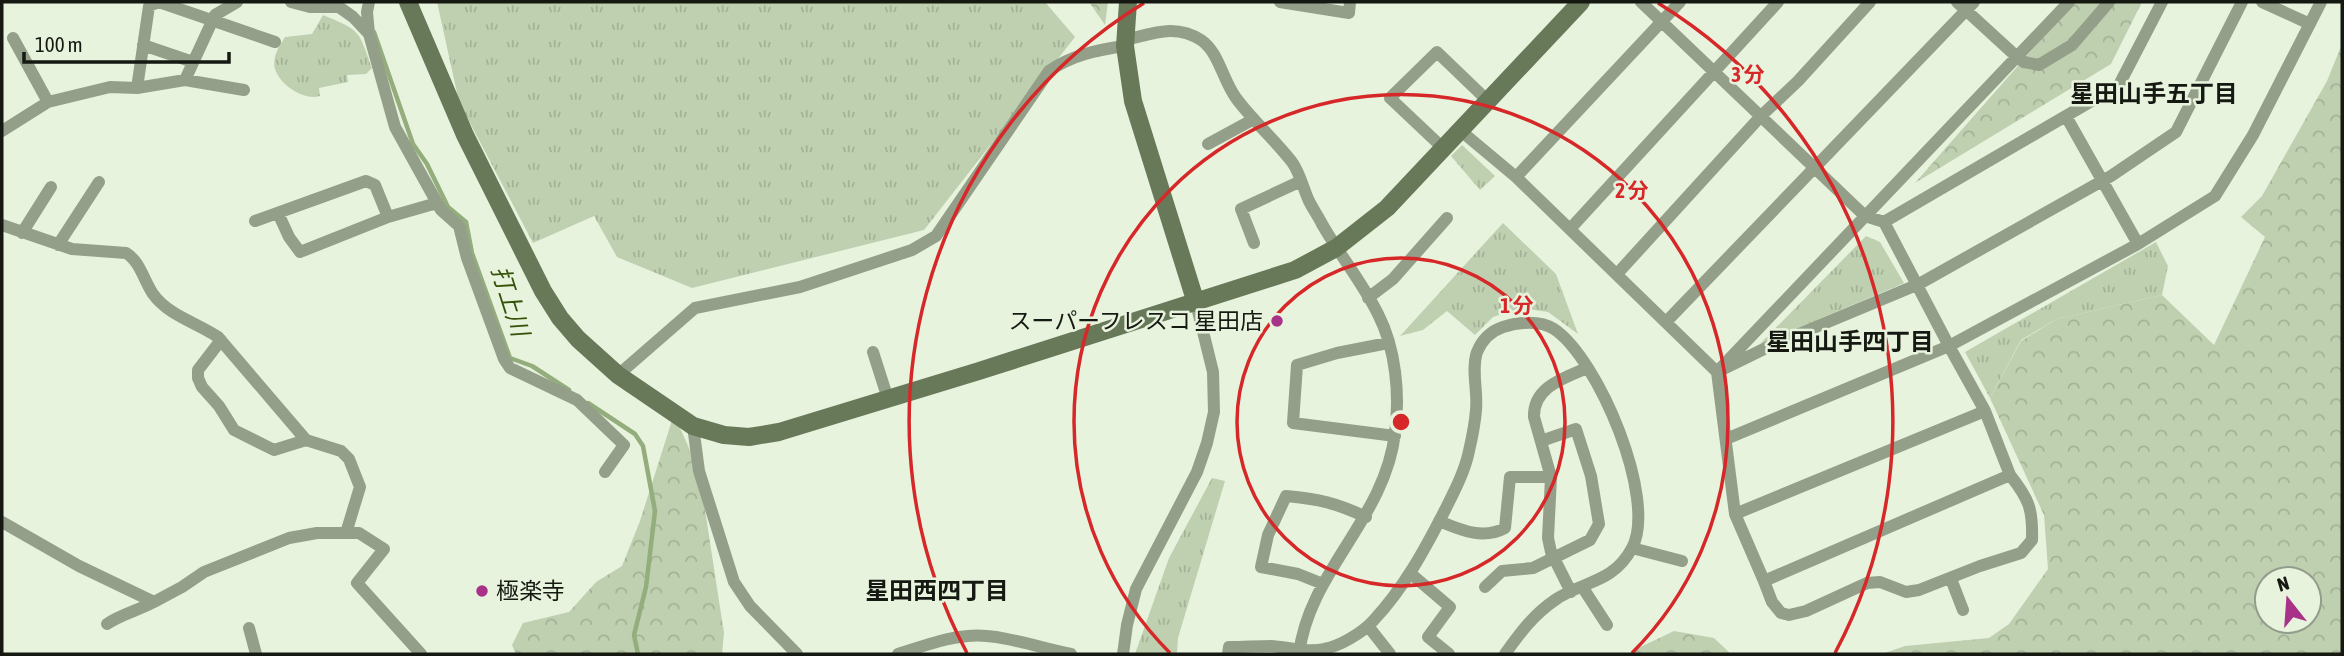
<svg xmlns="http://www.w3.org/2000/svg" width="2344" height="656" font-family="'Asap Condensed','Noto Sans JP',sans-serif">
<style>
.grass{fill:url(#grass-tufts)}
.forest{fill:url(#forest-crowns);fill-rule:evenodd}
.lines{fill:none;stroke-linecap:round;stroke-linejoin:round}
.stream{stroke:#94ad7d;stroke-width:4.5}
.street{stroke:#949f8a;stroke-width:12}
.secondary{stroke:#68795a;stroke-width:18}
.ring{fill:none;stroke:#d62828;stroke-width:3.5}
.poi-dot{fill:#a93289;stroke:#e8f3de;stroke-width:2.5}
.labels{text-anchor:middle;stroke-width:5;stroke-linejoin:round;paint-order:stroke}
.poi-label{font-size:23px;fill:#151912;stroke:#e8f3de;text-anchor:end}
.neighbourhood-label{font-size:24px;font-weight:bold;fill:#151912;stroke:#e8f3de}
.water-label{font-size:24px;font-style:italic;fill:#345208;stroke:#e8f3de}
.centre{fill:#d62828;stroke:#e8f3de;stroke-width:3.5}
.ring-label{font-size:21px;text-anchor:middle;font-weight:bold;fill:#d62828;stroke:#e8f3de;stroke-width:5;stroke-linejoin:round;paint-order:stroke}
</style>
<defs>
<pattern id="grass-tufts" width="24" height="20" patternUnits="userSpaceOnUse" patternTransform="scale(1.75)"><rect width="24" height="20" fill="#bfd0b0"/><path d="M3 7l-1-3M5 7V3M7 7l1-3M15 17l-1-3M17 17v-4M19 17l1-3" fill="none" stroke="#a3b296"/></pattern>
<pattern id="forest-crowns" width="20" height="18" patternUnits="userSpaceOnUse" patternTransform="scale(1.75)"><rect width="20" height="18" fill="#bfd0b0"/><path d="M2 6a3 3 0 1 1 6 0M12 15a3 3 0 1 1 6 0" fill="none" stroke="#a3b296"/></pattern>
</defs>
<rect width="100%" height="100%" fill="#e8f3de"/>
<path class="grass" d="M 437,2 L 1045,2 L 1075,37 L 924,230 L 692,288 L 617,257 L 594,216 L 533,243 L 459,102 Z
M 323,15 C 361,31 358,29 372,68 L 366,74 L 347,75 L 348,82 L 319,88 L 320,96 C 304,101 280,85 275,69 C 272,57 279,46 285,37 L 312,34 Z
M 1462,145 L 1495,176 L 1480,190 L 1451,156 Z
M 1503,223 L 1556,274 L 1578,334 L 1548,312 L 1521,308 L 1493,317 L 1475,335 L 1447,311 L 1423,330 L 1400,336 Z
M 1866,236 L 1880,242 L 1904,283 L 1760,344 Z
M 2156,242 L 2168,266 L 2162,295 L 2057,319 L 2021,340 L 1990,398 L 1965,352 Z
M 1212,478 L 1225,481 L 1178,638 L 1177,654 L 1135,654 L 1169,558 Z"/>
<path class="forest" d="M 1089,2 L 1108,2 L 1105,25 Z
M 2074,2 L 2142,2 L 2111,64 L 1915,183 Z
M 2342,44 L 2342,654 L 1882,654 L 1905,646 L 1989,638 L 2009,624 L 2048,569 L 2044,515 L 1990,398 L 2021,341 L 2057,319 L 2162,295 L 2214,345 L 2265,237 L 2241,217 L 2262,196 L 2327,81 ZM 2267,579 L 2309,579 L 2309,621 L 2267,621 Z
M 674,414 L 699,471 L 724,633 L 722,654 L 516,654 L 512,645 L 523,623 L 569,612 L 596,582 L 622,566 L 640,521 Z
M 1674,631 L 1714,638 L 1731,654 L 1629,654 L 1632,651 Z"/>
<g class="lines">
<path class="stream" d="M 374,32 L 413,144 L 427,164 L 448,207 L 466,222 L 472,253 L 510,358 L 532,366 L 569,390
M 588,403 L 635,434 L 643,446 L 655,511 L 646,587 L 634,635 L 638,654"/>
<path class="street" d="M 291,2 L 310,7 L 339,7 L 353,17 L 369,34 L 395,127 L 441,210 L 459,226 L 467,258 L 504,359 L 510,368 L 577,400 L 624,445 L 605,472
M 1280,2 L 1349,13 L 1350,2
M 1641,2 L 1865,216 L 1884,222 L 1949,346 L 2138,244 L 2215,196 L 2253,135 L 2321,2
M 1957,2 L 2017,57 L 2024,62 L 2039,65 L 2072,45 L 2109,2
M 2262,2 L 2310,24
M 369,34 L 367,12 L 369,2
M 13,38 L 48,102
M 1125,40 C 1152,34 1175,23 1201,40 C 1219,52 1223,81 1236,98 C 1253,121 1275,140 1292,162 C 1300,173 1303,188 1309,201 C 1313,209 1318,216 1322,224 C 1339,254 1362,282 1378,314 C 1396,349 1400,395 1395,433 C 1385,519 1309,571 1299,654
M 143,45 L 193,62
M 185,80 L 244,90
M 137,88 L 149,6 L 159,2 L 275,42
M 2067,118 L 2138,244
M 2,131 L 48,102 L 110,87 L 137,88 L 185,80 L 215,15 L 237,2
M 1461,131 L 1516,177 L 1717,372 L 2069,2
M 1208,144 L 1254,119
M 1444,149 L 1390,98 L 1437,52 L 1488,101
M 1516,177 L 1680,2
M 278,213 L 289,237 L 300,252 L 388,217 L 437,203
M 255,221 L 366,181 L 375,185 L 388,217
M 1884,222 L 2119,85 L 2162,2
M 2,225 L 72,249 L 126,253 C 140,261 144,281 153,294 C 169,316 196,322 218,337 L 306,440 L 341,451 L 349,459 L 360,487 L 346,533
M 1570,229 L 1778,2
M 22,233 L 51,187
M 1254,243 L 1241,209 L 1301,181
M 58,245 L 99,182
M 1617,274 L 1761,116 L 1798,81 L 1870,2
M 1368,298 L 1393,279 L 1447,218
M 1666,322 L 1974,2
M 221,340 L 198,370 L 198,378 L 202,387 L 219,406 L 234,430 L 274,450 L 306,440
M 1388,343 L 1337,353 L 1297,365 L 1293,423 L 1395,436
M 873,352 L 888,399
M 618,375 L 695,308 L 800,287 L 912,250 L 936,236 L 1049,71 C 1072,55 1097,50 1125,46
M 693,426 L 699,471 L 734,582 L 750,606 L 797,654
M 1726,439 L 1949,346 L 1985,411 L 2010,475 L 1764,581 L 1735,514 L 1717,372 L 1770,346 L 1919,284 L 2111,176 L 2176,132 L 2242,2
M 1735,514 L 1985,411
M 1439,521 C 1461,530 1483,540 1505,528 L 1510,477 L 1551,477
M 2,522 L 79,566 L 154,602 L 182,587 L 204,572 L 289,538 L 317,533 L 359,533 L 384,549 L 357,583 L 421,654
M 1632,548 L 1682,561
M 1410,573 L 1450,607 L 1428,637 L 1449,654
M 1951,579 L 1963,610
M 1764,581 L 1772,602 L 1781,613 L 1789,615 L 1806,611 L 1867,583 L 1880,582 L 1906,592 L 1919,590 L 1980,566 L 2021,553 L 2032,540 C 2033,509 2029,499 2010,475
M 1323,584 L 1298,574 L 1261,567 L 1268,535 L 1286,496 C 1319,499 1336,503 1366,517
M 1485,587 L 1502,571 L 1533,568 L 1590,540 L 1599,524 L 1591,476 L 1576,429 L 1541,441
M 1583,588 L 1607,625
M 1571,592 L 1551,552 L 1548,538 L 1551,477 L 1534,417 C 1533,387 1564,378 1587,368
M 107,624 C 119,615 139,610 154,602
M 1368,626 L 1390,654
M 249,628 L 256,654
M 898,654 C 921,647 944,638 968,636 C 999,633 1040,648 1071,654
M 1123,654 L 1127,625 L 1136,589 L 1197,472 L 1207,443 L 1214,412 L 1213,372 L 1196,303
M 1228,654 L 1229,647 C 1243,647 1257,646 1271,646 C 1288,647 1306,653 1324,649 C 1340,646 1362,633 1373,621 C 1404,588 1425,549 1445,510 C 1454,492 1465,471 1469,451 C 1472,438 1475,423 1476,410 C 1478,391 1471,370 1477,352 C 1482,340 1491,331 1503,327 C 1518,322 1540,320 1554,329 C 1598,358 1658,500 1632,548 C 1613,584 1582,581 1555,600 C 1533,615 1520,633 1505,654"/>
<path class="secondary" d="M 408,2 L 465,135 L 543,291 L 560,318 L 578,339 L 618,375 L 693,426 L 724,435 L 749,437 L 779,432 L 979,371 L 1295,270 L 1336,248 L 1387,208 L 1581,2
M 1128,2 L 1125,46 L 1133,101 L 1196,303"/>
</g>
<g class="ring">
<circle cx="1401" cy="422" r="164"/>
<path d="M1170 653A327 327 0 1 1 1632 653"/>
<path d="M967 653A491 491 0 0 1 1144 3M1658 3A491 491 0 0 1 1835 653"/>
</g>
<g class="poi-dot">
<circle cx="1277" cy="321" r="7"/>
<circle cx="482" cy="591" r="7"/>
</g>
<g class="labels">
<g class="poi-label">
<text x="1263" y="329">スーパーフレスコ 星田店</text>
<text x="496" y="599" text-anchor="start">極楽寺</text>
</g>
<g class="neighbourhood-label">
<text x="2154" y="102">星田山手五丁目</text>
<text x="1850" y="350">星田山手四丁目</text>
<text x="937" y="599">星田西四丁目</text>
</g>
<g class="water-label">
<text transform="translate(510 301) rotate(72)" y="8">打上川</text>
</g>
</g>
<circle cx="1401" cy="422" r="10" class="centre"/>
<g class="ring-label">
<text x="1748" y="82">3 分</text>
<text x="1632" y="198">2 分</text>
<text x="1517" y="313">1 分</text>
</g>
<rect width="2344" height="656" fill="none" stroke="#151912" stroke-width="7"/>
<g transform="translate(2288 600) rotate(343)"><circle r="33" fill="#e8f3de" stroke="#949c8c" stroke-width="2"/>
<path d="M0-5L12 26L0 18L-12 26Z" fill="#a93289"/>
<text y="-10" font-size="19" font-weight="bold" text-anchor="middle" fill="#151912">N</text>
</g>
<path d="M24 52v10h205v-10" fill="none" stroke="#151912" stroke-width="3.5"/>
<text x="35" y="52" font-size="21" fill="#151912" stroke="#e8f3de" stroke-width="5" paint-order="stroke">100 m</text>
</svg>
